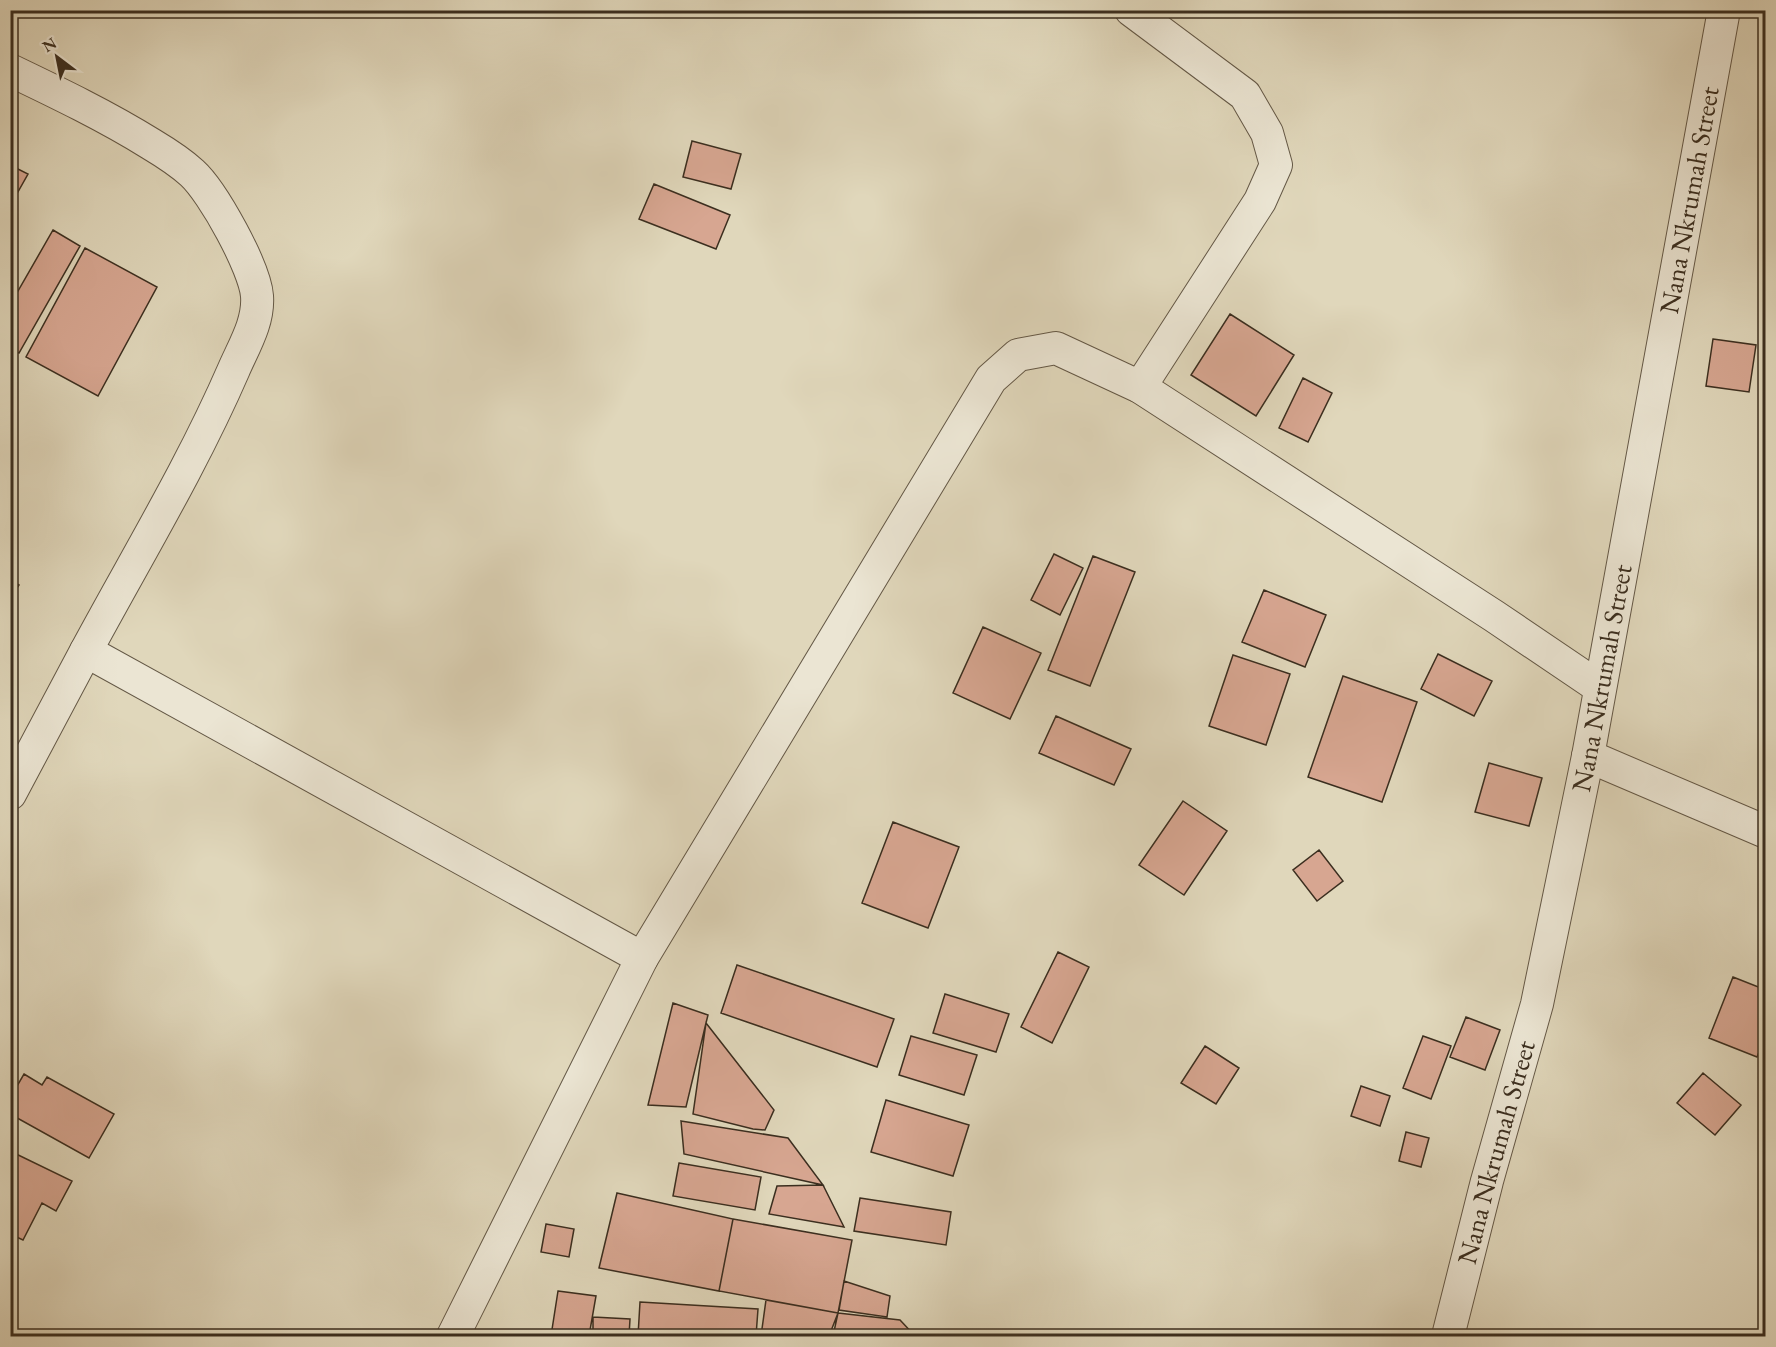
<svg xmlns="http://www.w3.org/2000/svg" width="1776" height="1347" font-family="'EB Garamond',serif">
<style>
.building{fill:#d7a691;stroke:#3b2e1f;stroke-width:1.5}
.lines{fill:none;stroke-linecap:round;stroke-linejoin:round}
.street-casing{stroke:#645846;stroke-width:34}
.street{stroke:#ebe5d3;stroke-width:32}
.labels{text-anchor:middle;stroke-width:4.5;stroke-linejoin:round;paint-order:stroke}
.street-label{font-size:27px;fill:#3b2e1f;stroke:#ebe5d3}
</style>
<rect width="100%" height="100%" fill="#e0d7bb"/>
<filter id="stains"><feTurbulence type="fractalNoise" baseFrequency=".00333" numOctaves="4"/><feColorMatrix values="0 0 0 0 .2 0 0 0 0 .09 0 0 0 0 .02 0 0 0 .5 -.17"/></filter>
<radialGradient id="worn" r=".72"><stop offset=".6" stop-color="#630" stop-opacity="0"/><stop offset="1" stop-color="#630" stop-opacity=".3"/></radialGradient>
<path class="building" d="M 692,141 L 741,154 L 731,189 L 683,177 Z
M 10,165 L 28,174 L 10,206 Z
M 654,184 L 730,215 L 716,249 L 639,219 Z
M 53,230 L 80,246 L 19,353 L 10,349 L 10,305 Z
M 85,248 L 157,287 L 98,396 L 26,357 Z
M 1230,314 L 1294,355 L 1256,416 L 1191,375 Z
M 1713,339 L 1756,345 L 1749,392 L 1706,386 Z
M 1303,378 L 1332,393 L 1308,442 L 1279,428 Z
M 1054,554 L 1083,568 L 1060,615 L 1031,600 Z
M 1093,556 L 1135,572 L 1090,686 L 1048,670 Z
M 10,579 L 19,585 L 10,599 Z
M 1264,590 L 1326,615 L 1305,667 L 1242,642 Z
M 983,627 L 1041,653 L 1010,719 L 953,693 Z
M 1438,654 L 1492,681 L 1474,716 L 1421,689 Z
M 1233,655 L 1290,674 L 1266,745 L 1209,726 Z
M 1343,676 L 1417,702 L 1382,802 L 1308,777 Z
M 1056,716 L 1131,749 L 1114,785 L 1039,753 Z
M 1489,763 L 1542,778 L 1529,826 L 1475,812 Z
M 1183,801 L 1227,831 L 1184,895 L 1139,865 Z
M 893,822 L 959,847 L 928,928 L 862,903 Z
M 1319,850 L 1343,881 L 1317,901 L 1293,870 Z
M 1058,952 L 1089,967 L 1052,1043 L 1021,1027 Z
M 737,965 L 894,1019 L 877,1067 L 721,1013 Z
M 1733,977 L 1766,990 L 1766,1035 L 1757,1057 L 1709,1038 Z
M 945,994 L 1009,1014 L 996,1052 L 933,1033 Z
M 673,1003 L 708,1015 L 706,1023 L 686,1107 L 648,1105 Z
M 1466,1017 L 1500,1030 L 1485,1070 L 1450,1057 Z
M 706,1023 L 774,1110 L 765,1130 L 753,1129 L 693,1114 Z
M 911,1036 L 977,1055 L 964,1095 L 899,1075 Z
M 1423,1036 L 1451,1046 L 1431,1099 L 1403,1088 Z
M 1205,1046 L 1239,1068 L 1216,1104 L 1181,1083 Z
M 1703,1073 L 1741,1105 L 1715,1135 L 1677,1103 Z
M 24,1074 L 42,1085 L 47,1077 L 114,1114 L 89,1158 L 10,1114 L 10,1098 Z
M 1361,1086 L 1390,1096 L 1380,1126 L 1351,1116 Z
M 886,1100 L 969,1125 L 953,1176 L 871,1152 Z
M 681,1121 L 788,1138 L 823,1185 L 684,1154 Z
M 1406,1132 L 1429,1138 L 1421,1167 L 1399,1161 Z
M 10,1151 L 72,1181 L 56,1211 L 42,1203 L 23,1240 L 10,1234 Z
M 679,1163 L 761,1177 L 755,1210 L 673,1196 Z
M 823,1185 L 844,1227 L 769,1214 L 777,1186 Z
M 617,1193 L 733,1219 L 719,1291 L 599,1268 Z
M 860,1198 L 951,1212 L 946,1245 L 854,1231 Z
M 733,1219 L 852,1240 L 838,1313 L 719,1291 Z
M 546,1224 L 574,1229 L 569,1257 L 541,1252 Z
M 844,1281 L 890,1296 L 887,1317 L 839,1310 Z
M 558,1291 L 596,1296 L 589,1336 L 551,1336 Z
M 766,1300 L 838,1313 L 829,1336 L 761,1336 Z
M 640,1302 L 758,1309 L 756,1336 L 638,1336 Z
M 838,1313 L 900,1320 L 915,1336 L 833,1336 Z
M 593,1317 L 630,1319 L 629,1336 L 593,1336 Z"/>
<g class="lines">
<g class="street-casing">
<g id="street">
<path d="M 1131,10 L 1245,95 L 1267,133 L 1276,165 L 1260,201 L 1140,387"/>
<path d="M 10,70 C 58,93 106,116 151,144 C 166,153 180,162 192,173 C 213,192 255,268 257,296 C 259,322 244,346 234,369 C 192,466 136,558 86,651 L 642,958"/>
<path d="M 1588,756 L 1766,832"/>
<path d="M 10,794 L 86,651"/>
<path d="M 453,1336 L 642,958 L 991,379 L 1018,355 L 1056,348 L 1140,387 L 1494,616 L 1599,687"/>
<path id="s1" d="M 1448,1336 L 1487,1181 L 1537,1004 L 1588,756 L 1724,10"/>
</g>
</g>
<use href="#street" class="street"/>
</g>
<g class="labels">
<g class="street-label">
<text dy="9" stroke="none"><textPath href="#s1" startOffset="1162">Nana Nkrumah Street</textPath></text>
<text dy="9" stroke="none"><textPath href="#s1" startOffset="676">Nana Nkrumah Street</textPath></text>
<text dy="9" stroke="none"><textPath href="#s1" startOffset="190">Nana Nkrumah Street</textPath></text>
</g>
</g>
<rect width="1776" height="1347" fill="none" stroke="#e0d7bb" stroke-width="36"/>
<rect x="12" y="12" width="1752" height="1323" fill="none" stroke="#3b2e1f" stroke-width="3"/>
<rect x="18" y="18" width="1740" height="1311" fill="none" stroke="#3b2e1f" stroke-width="1.5"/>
<g transform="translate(57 57) rotate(328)" stroke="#ebe5d3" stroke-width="4.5" paint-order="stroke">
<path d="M0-4.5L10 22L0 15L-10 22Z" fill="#3b2e1f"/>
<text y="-9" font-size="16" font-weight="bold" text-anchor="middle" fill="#3b2e1f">N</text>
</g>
<rect width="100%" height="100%" filter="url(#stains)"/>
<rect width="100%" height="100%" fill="url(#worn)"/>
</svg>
